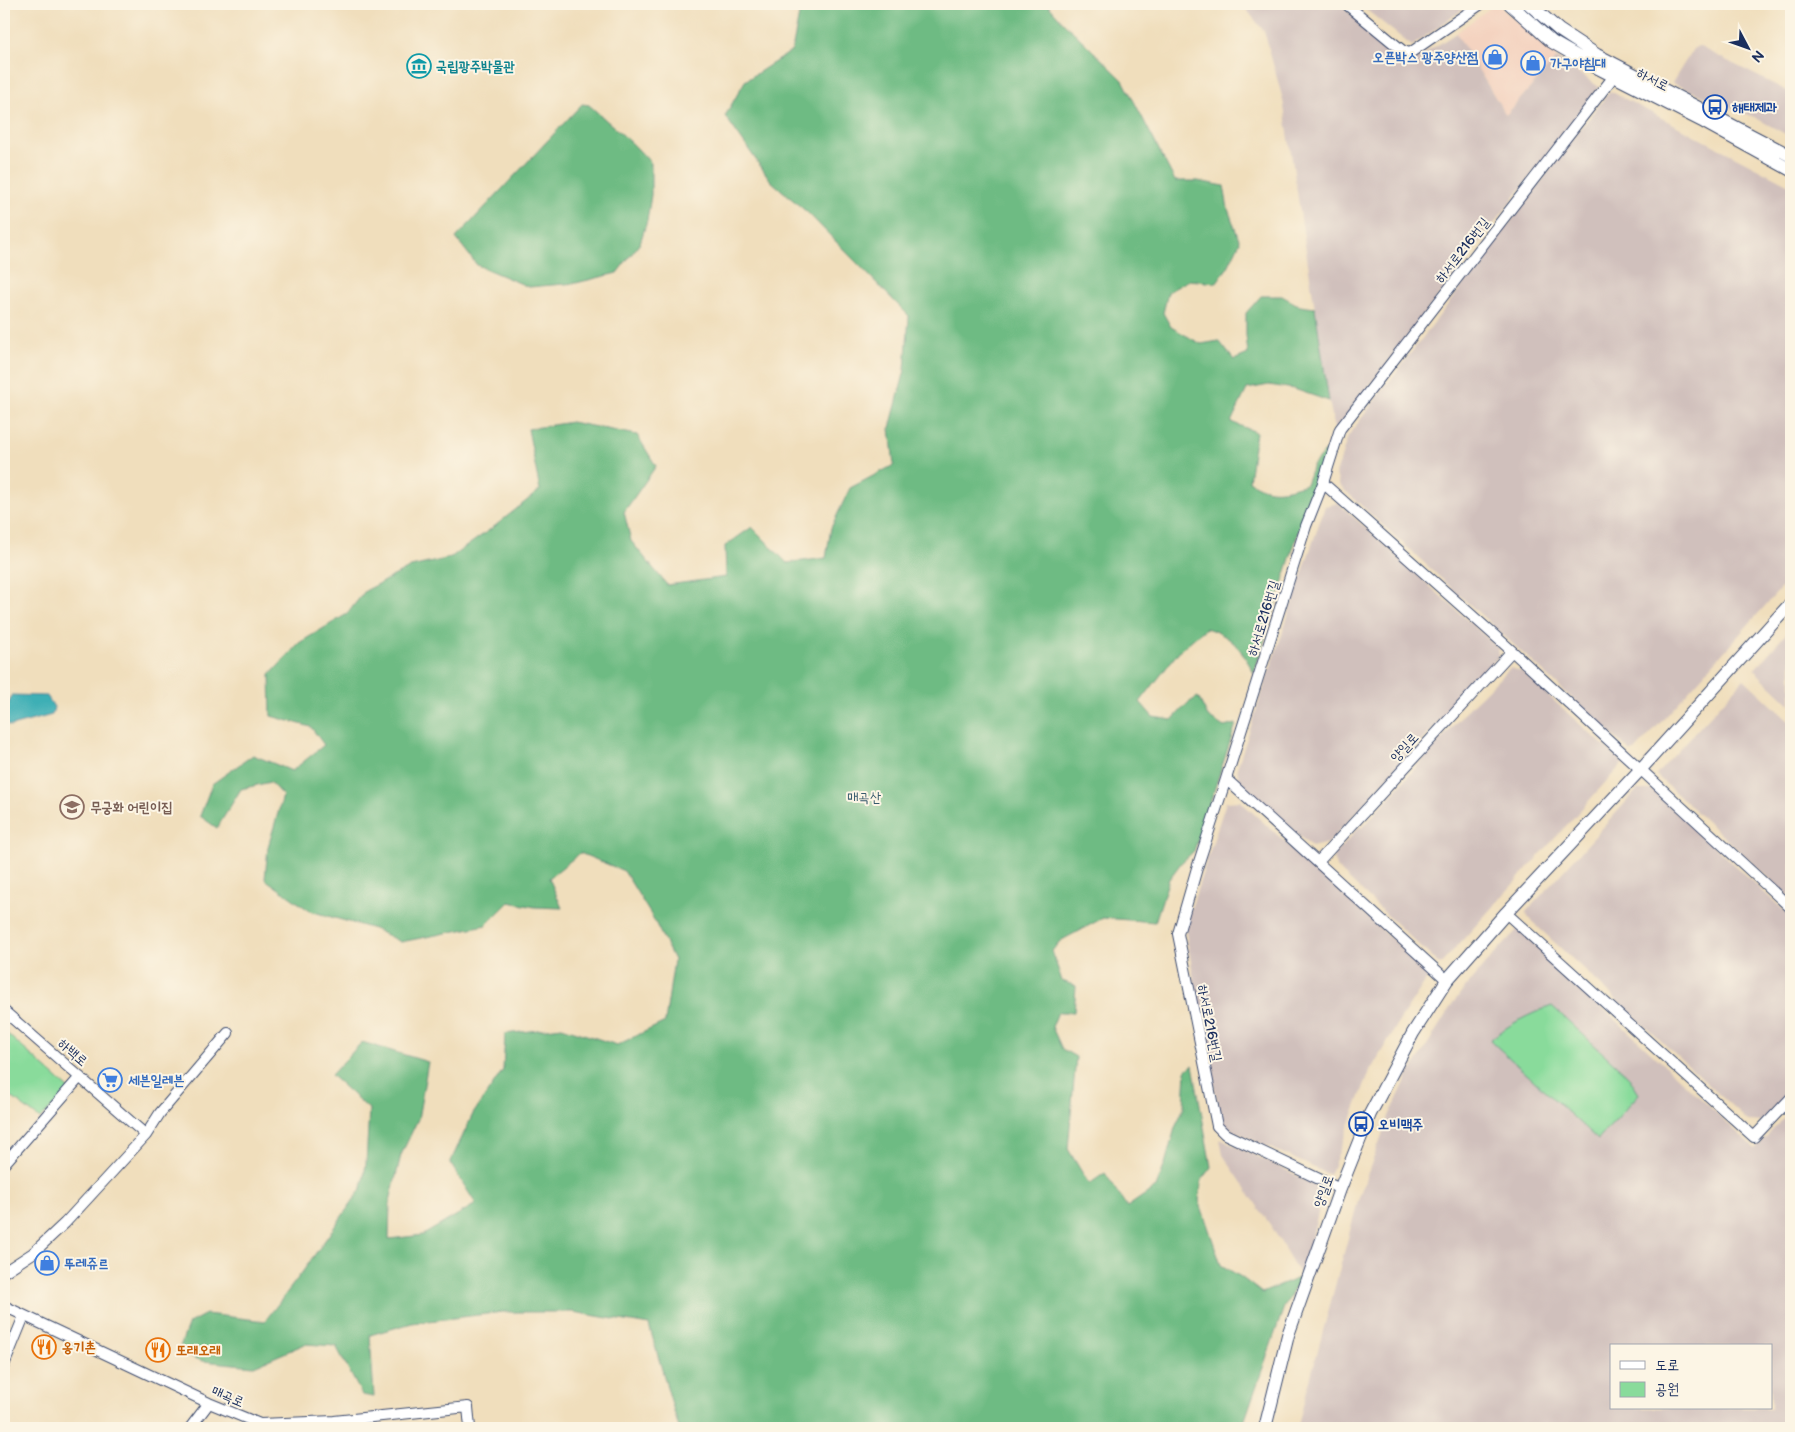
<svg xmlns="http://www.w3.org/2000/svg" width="1795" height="1432" font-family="'Balsamiq Sans','Poor Story',sans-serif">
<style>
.built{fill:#f4d3c0}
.industrial{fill:#d0c0bc;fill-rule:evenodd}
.green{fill:#89db9b;stroke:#52857c}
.forest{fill:#6ebb83;stroke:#447570}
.water{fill:#3eafb5;stroke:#2c6f8a}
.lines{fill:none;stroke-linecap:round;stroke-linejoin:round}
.minor-casing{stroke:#3b496c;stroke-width:12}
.major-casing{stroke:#3b496c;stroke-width:14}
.minor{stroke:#fff;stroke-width:10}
.major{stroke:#fff;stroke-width:12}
.labels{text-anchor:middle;stroke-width:4;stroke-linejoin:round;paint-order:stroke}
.shop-label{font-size:14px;font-weight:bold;fill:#366cbe;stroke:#fcf5e5;text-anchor:start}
.culture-label{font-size:14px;font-weight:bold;fill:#0d838f;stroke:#fcf5e5;text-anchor:start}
.street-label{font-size:14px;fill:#1b2f5e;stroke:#fcf5e5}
.transit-label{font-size:14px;font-weight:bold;fill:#164399;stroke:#fcf5e5;text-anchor:start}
.park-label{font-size:14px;fill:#365a6d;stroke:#fcf5e5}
.education-label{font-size:14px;font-weight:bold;fill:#785e54;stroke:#fcf5e5;text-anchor:start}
.food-label{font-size:14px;font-weight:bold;fill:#c56008;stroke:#fcf5e5;text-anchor:start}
</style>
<rect width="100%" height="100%" fill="#fcf5e5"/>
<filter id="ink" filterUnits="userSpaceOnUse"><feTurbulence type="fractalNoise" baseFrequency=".02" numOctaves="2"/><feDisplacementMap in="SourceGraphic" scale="10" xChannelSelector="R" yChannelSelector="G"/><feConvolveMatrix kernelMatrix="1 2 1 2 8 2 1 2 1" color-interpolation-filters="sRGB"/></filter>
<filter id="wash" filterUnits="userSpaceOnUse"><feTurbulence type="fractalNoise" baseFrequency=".0096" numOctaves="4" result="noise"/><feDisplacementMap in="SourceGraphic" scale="20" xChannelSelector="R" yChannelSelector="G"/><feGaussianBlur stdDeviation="1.12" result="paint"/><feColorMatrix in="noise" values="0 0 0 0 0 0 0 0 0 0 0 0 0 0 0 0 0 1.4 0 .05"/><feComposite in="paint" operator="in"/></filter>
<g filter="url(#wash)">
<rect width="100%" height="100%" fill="#f0debc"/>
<path class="built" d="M 1495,4 L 1497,4 L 1557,58 L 1506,115 L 1456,33 Z"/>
<path class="industrial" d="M 1242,4 L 1339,4 L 1404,60 L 1412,62 L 1456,33 L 1506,115 L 1557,58 L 1599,87 L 1335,430 L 1329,401 L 1283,100 L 1264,31 Z
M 1359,4 L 1470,4 L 1412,46 Z
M 1698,46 L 1791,93 L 1791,137 L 1754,117 L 1672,83 L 1693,49 Z
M 1610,91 L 1791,186 L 1791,577 L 1635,751 L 1631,752 L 1339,485 L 1336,474 L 1348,436 Z
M 1338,503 L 1498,648 L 1499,656 L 1328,843 L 1312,847 L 1240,784 L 1237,768 L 1325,506 Z
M 1791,628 L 1791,705 L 1754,670 Z
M 1510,668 L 1521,671 L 1623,763 L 1440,965 L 1336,867 L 1334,855 L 1360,826 L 1362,828 L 1470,707 Z
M 1744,679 L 1791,723 L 1791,898 L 1656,775 Z
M 1637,790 L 1652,790 L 1791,917 L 1791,1090 L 1761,1122 L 1748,1121 L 1527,917 L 1526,912 Z
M 1240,801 L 1430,974 L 1400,1020 L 1369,1073 L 1330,1175 L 1228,1128 L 1222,1123 L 1203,1033 L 1185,927 L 1226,802 Z
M 1518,929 L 1755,1149 L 1791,1110 L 1791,1428 L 1297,1428 L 1359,1197 L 1389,1116 L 1408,1076 L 1453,1003 L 1485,964 ZM 1611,1346 L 1771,1346 L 1771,1408 L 1611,1408 Z
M 1220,1139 L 1292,1173 L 1324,1191 L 1301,1277 L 1273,1229 L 1223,1155 Z"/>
<path class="green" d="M 1552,1006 L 1628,1076 L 1639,1094 L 1598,1140 L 1490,1040 C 1509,1024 1529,1014 1552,1006 Z
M 4,1031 L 70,1090 L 40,1119 L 4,1091 Z"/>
<path class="forest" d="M 801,4 L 1047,4 L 1063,22 L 1123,80 L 1175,181 L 1198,181 L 1224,186 L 1228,209 L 1240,242 L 1228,267 L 1216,283 L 1189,280 L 1168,292 L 1163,313 L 1171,327 L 1201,344 L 1219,341 L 1234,360 L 1248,354 L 1246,335 L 1246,313 L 1261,296 L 1282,296 L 1300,306 L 1315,308 L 1329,401 L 1294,389 L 1269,385 L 1247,389 L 1231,422 L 1256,432 L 1249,481 C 1270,495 1283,491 1306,484 L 1313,465 L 1328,448 L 1307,504 L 1254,673 C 1241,649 1234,637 1206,628 L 1180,650 L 1140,702 L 1153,717 L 1172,720 L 1188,703 L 1198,697 L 1208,717 L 1224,727 L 1236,724 L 1194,851 L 1181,863 L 1169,879 L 1155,922 L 1103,918 L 1060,941 L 1052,951 L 1062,981 L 1076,986 L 1074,1012 L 1058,1012 L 1052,1027 L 1062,1049 L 1076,1057 L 1068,1149 L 1089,1184 L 1105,1173 L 1127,1207 L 1156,1187 L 1165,1164 L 1175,1128 L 1184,1107 L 1186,1070 L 1193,1065 L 1211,1167 L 1202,1179 L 1199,1200 L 1221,1265 L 1241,1277 L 1262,1293 L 1301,1277 L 1284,1307 L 1242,1428 L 679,1428 L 649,1325 L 573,1312 L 503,1312 L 412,1323 L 370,1335 L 374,1397 L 362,1395 L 336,1346 L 305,1344 L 254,1366 L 203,1361 L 178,1352 L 189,1323 L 206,1314 L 265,1321 L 301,1274 L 362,1188 L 366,1164 L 369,1109 L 331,1075 L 362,1042 L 428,1062 L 418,1119 L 401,1155 L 390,1201 L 389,1239 L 423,1235 L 476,1204 L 450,1163 L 473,1114 L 503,1070 L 505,1034 L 562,1027 L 617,1045 L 665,1022 L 674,960 L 653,918 L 624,871 L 580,853 L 549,878 L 562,908 L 535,907 L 509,902 L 486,925 L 401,942 L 374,929 L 310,911 L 265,879 L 268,847 L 283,796 L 270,782 L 241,789 L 217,828 L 200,816 L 212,784 L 253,755 L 292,771 L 324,745 L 311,727 L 271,716 L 270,675 L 299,643 L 347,614 L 365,591 L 411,567 L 450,558 L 495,526 L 540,490 L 528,429 L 571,422 L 637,435 L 656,466 L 624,512 L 631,541 L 667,585 L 726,577 L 725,546 L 752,527 L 787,563 L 826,558 L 831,528 L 850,488 L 894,465 L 890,428 L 905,370 L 909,316 L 808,213 L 771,181 L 725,116 L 745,81 L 792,51 Z
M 582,104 L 589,105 L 633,144 L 651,163 L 651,195 L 647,221 L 640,243 L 617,273 L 576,283 L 529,287 L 477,265 L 456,238 Z"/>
<path class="water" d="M 12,695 L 47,696 L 54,707 L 52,715 L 11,726 L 4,723 L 6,710 Z"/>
</g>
<g filter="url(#ink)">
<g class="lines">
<g class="minor-casing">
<path id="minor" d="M 1346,4 L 1403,51 L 1410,53 L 1481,4
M 1323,483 L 1512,651 L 1791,908
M 1226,779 L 1447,980
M 1318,862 L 1512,651
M 1506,913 L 1754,1137 L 1791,1098
M 4,1011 L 146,1135
M 4,1164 L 80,1077
M 1340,1189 L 1225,1134 L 1217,1126 L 1178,934 L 1197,868 L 1226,779 L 1306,526 L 1323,483 L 1340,429 L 1614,76 L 1618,70
M 4,1272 L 33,1253 L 65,1223 L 146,1135 L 160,1113 L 228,1033
M 4,1306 L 209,1403 L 260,1424 L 334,1421 L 468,1407 L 470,1428
M 4,1365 L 24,1316
M 190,1428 L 209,1403"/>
</g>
<g class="major-casing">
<path id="major" d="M 1510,4 L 1552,42 L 1592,65 L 1704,122 L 1791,170
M 1529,4 L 1559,30 L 1597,55 L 1791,156
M 1265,1428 L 1288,1335 L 1340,1189 L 1370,1114 L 1413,1033 L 1447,980 L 1506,913 L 1640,770 L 1791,603"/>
</g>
<use href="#minor" class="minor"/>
<use href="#major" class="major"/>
</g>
</g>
<defs>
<g id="shop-ring" transform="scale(1.25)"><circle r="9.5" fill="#fcf5e5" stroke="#3f7fe0" stroke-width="1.5"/><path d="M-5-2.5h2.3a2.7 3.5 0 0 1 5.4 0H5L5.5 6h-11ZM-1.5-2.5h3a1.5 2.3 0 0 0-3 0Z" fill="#3f7fe0"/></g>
<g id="museum-ring" transform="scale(1.25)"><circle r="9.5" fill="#fcf5e5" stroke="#0f9aa8" stroke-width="1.5"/><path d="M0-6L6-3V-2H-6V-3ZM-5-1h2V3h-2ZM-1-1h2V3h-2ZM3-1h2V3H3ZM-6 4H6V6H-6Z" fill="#0f9aa8"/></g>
<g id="bus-ring" transform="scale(1.25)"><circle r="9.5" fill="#fcf5e5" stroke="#1a4fb4" stroke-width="1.5"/><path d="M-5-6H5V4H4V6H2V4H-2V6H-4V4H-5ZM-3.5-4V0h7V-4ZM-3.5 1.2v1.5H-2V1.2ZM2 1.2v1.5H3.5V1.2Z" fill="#1a4fb4"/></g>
<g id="school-ring" transform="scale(1.25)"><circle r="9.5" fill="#fcf5e5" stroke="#8d6e63" stroke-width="1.5"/><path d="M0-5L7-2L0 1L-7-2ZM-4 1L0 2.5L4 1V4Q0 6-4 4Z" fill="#8d6e63"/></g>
<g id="supermarket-ring" transform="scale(1.25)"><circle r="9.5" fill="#fcf5e5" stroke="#3f7fe0" stroke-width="1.5"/><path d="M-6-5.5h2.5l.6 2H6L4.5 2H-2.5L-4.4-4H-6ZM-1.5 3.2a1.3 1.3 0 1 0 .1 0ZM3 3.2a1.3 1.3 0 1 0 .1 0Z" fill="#3f7fe0"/></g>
<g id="restaurant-ring" transform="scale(1.25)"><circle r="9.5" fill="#fcf5e5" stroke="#e8710a" stroke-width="1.5"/><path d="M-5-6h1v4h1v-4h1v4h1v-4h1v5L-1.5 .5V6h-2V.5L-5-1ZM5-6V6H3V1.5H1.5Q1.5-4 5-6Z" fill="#e8710a"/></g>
</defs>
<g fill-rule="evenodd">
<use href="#shop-ring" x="1495" y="57"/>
<use href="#shop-ring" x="1533" y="63"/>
<use href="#museum-ring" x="419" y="66"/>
<use href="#bus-ring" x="1715" y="107"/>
<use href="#school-ring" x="72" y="807"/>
<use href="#supermarket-ring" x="110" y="1080"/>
<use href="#bus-ring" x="1361" y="1124"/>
<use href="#shop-ring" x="47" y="1263"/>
<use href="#restaurant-ring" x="44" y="1347"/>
<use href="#restaurant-ring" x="158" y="1350"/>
</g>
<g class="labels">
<g class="shop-label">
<text x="1478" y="62" text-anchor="end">오픈박스 광주양산점</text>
<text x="1550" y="68">가구야침대</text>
<text x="128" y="1085">세븐일레븐</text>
<text x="64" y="1268">뚜레쥬르</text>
</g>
<g class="culture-label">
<text x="436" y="71">국립광주박물관</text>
</g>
<g class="street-label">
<text transform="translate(1653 79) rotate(27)" y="5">하서로</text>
<text transform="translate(1462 250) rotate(-52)" y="5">하서로216번길</text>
<text transform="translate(1263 618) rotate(-73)" y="5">하서로216번길</text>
<text transform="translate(1404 747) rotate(-47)" y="5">양일로</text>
<text transform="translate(1210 1023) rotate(79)" y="5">하서로216번길</text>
<text transform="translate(73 1052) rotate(41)" y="5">하백로</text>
<text transform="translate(1323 1191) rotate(-70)" y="5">양일로</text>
<text transform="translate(228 1396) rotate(23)" y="5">매곡로</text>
</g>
<g class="transit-label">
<text x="1732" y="112">해태제과</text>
<text x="1378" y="1129">오비맥주</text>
</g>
<g class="park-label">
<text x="864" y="802">매곡산</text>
</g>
<g class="education-label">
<text x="90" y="812">무궁화 어린이집</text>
</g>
<g class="food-label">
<text x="62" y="1352">옹기촌</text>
<text x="176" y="1355">또래오래</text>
</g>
</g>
<rect width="1795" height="1432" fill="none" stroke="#fcf5e5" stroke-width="20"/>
<rect x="1610" y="1344" width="162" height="65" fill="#fcf5e5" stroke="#a2a6af"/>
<rect x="1620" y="1361" width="25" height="8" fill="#ffffff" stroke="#a2a6af"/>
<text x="1655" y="1370" font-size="15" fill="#1b2f5e">도로</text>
<rect x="1620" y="1382" width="25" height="15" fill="#89db9b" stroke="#a2a6af"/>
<text x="1655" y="1394" font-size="15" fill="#1b2f5e">공원</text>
<g transform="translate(1748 48) rotate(131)" stroke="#fcf5e5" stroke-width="4" paint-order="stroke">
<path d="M0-4L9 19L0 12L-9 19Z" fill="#1b2f5e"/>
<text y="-8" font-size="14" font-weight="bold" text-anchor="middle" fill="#1b2f5e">N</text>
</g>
</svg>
